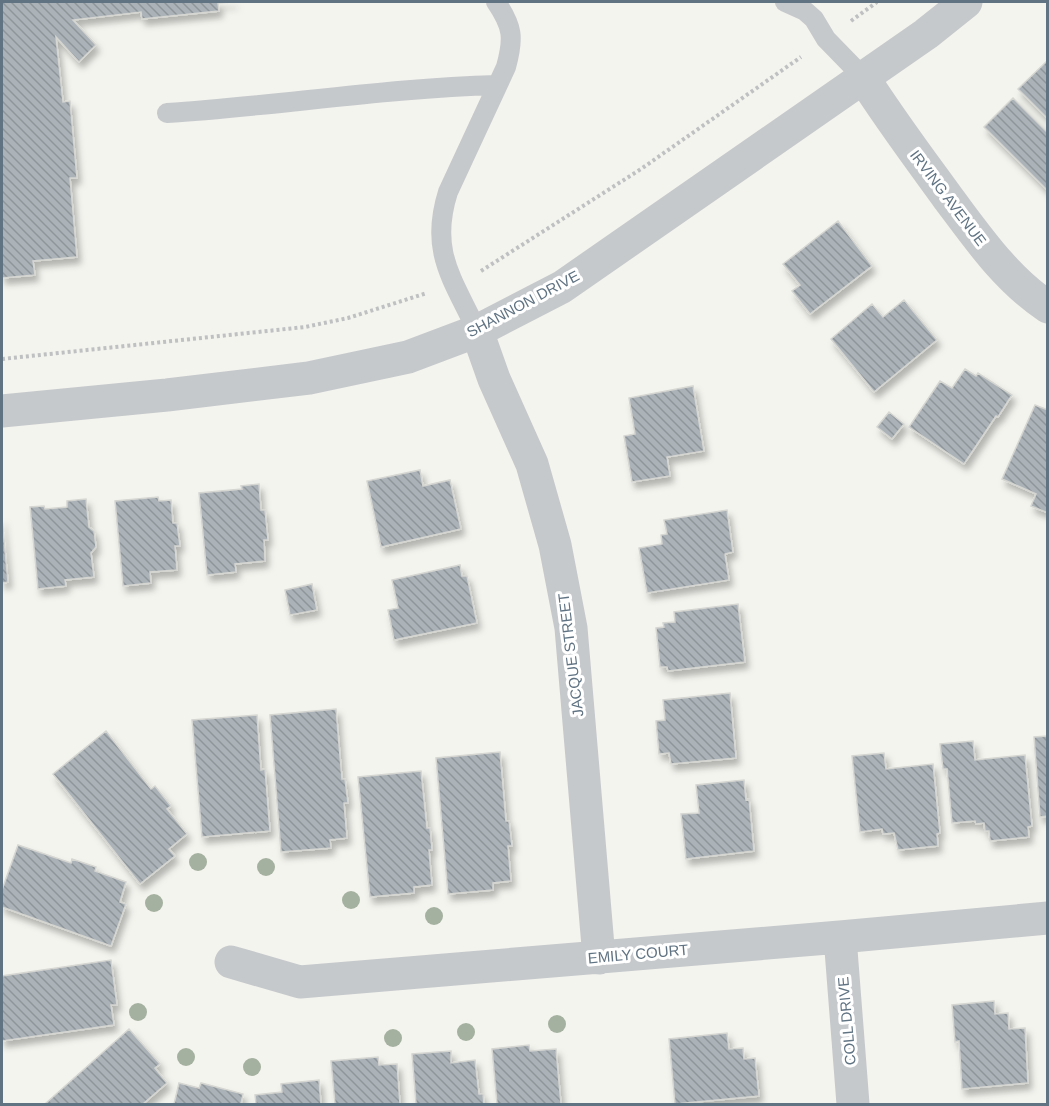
<svg xmlns="http://www.w3.org/2000/svg" width="1049" height="1106" font-family="Arial,sans-serif">
<style>
.building{fill:url(#building-back-hatch);stroke:#d5d5d2;stroke-width:1.5;filter:url(#shadow)}
.lines{fill:none;stroke-linecap:round;stroke-linejoin:round}
.path{stroke:#bec0c2;stroke-width:4;stroke-dasharray:3 3;stroke-linecap:butt}
.service{stroke:#c6c9cc;stroke-width:20}
.minor{stroke:#c6c9cc;stroke-width:33}
.tree{fill:#a5b1a0}
.labels{text-anchor:middle;stroke-width:6;stroke-linejoin:round;paint-order:stroke}
.street-label{font-size:15px;fill:#607383;stroke:#fff}
</style>
<defs>
<pattern id="building-back-hatch" width="6" height="6" patternUnits="userSpaceOnUse" patternTransform="scale(1.5)"><rect width="6" height="6" fill="#abb3b8"/><path d="M-1 5l2 2M0 0l6 6M5-1l2 2" fill="none" stroke="#8f969b"/></pattern>
<filter id="shadow"><feDropShadow dx="3.5" dy="6" stdDeviation="3" flood-color="#0004"/></filter>
</defs>
<rect width="100%" height="100%" fill="#f4f4ef"/>
<path class="building" d="M 2,2 L 235,2 L 218,3 L 219,11 L 142,19 L 141,12 L 73,20 L 96,45 L 79,62 L 56,37 L 63,102 L 70,101 L 77,178 L 70,178 L 77,257 L 33,261 L 35,275 L 2,278 Z
M 1047,61 L 1048,62 L 1048,119 L 1018,89 Z
M 1013,98 L 1048,133 L 1048,191 L 984,127 Z
M 838,221 L 872,266 L 810,314 L 792,291 L 800,285 L 783,264 Z
M 904,300 L 937,340 L 874,392 L 831,339 L 872,304 L 883,317 Z
M 965,369 L 976,376 L 978,373 L 1012,395 L 998,417 L 996,416 L 964,464 L 909,427 L 940,381 L 952,388 Z
M 693,386 L 704,451 L 667,457 L 670,476 L 632,482 L 624,436 L 635,434 L 629,398 Z
M 1035,405 L 1048,410 L 1048,513 L 1031,506 L 1036,494 L 1002,479 Z
M 889,412 L 904,424 L 892,439 L 877,427 Z
M 420,470 L 423,486 L 450,480 L 461,529 L 381,547 L 367,481 Z
M 259,484 L 261,510 L 265,510 L 268,540 L 264,540 L 265,561 L 235,564 L 236,572 L 207,575 L 199,493 L 242,489 L 241,486 Z
M 158,497 L 159,501 L 171,500 L 173,523 L 177,523 L 180,546 L 175,546 L 177,570 L 150,572 L 151,583 L 123,586 L 115,501 Z
M 86,499 L 89,527 L 94,531 L 96,547 L 91,553 L 94,577 L 65,580 L 66,586 L 38,589 L 30,507 L 44,506 L 45,509 L 67,507 L 67,501 Z
M 727,510 L 733,552 L 725,554 L 729,580 L 647,593 L 639,548 L 662,544 L 661,535 L 667,534 L 664,520 Z
M 2,518 L 8,582 L 2,583 Z
M 460,565 L 462,576 L 467,576 L 477,623 L 394,640 L 388,610 L 398,608 L 392,580 Z
M 312,584 L 317,610 L 290,615 L 285,590 Z
M 738,604 L 745,662 L 668,671 L 667,667 L 660,667 L 656,628 L 664,627 L 663,623 L 675,622 L 674,612 Z
M 730,693 L 736,758 L 671,764 L 669,753 L 659,754 L 656,721 L 665,720 L 663,700 Z
M 336,709 L 342,779 L 345,779 L 348,803 L 344,803 L 347,838 L 330,840 L 331,848 L 281,852 L 270,715 Z
M 257,715 L 261,770 L 265,769 L 270,831 L 202,837 L 192,720 Z
M 106,731 L 151,789 L 155,786 L 171,806 L 167,809 L 187,834 L 169,849 L 175,856 L 140,884 L 53,774 Z
M 1048,736 L 1048,816 L 1040,817 L 1034,737 Z
M 973,741 L 975,760 L 1025,755 L 1032,826 L 1028,827 L 1029,837 L 990,841 L 989,831 L 985,831 L 984,823 L 976,824 L 975,821 L 952,823 L 947,769 L 943,769 L 940,744 Z
M 500,752 L 506,821 L 509,821 L 512,846 L 508,846 L 511,881 L 493,883 L 493,890 L 448,894 L 436,758 Z
M 884,753 L 886,769 L 933,764 L 940,833 L 937,834 L 938,846 L 898,850 L 894,833 L 883,834 L 882,829 L 860,832 L 852,756 Z
M 421,771 L 427,828 L 430,828 L 432,850 L 429,850 L 432,885 L 414,887 L 414,893 L 370,897 L 358,777 Z
M 744,780 L 746,800 L 749,799 L 754,851 L 686,859 L 681,814 L 699,813 L 696,785 Z
M 18,845 L 71,863 L 72,859 L 96,867 L 95,871 L 126,882 L 120,902 L 126,904 L 111,946 L 2,907 L 2,890 Z
M 111,960 L 117,1005 L 111,1005 L 114,1025 L 2,1041 L 2,976 Z
M 994,1001 L 995,1014 L 1008,1013 L 1009,1029 L 1025,1028 L 1028,1083 L 962,1089 L 959,1041 L 955,1042 L 952,1005 Z
M 129,1029 L 160,1064 L 155,1068 L 167,1083 L 143,1104 L 45,1104 Z
M 727,1033 L 729,1049 L 743,1048 L 744,1059 L 755,1058 L 759,1096 L 675,1104 L 669,1039 Z
M 529,1045 L 530,1051 L 556,1049 L 561,1104 L 497,1104 L 492,1049 Z
M 451,1051 L 451,1063 L 475,1060 L 479,1094 L 483,1094 L 484,1104 L 416,1104 L 412,1054 Z
M 378,1057 L 379,1065 L 397,1064 L 400,1104 L 335,1104 L 331,1061 Z
M 319,1080 L 321,1104 L 256,1104 L 255,1095 L 282,1092 L 281,1084 Z
M 179,1083 L 199,1088 L 201,1083 L 243,1094 L 241,1104 L 174,1104 Z"/>
<g class="lines">
<path class="path" d="M 851,21 L 877,2
M 481,271 L 641,169 L 801,57
M 2,359 L 305,327 L 348,318 L 427,293"/>
<path class="service" d="M 785,2 L 805,11 L 814,19 L 826,39 L 863,77
M 167,113 C 277,106 386,88 497,85
M 477,331 C 453,279 429,252 448,192 L 506,67 C 514,38 513,27 496,2"/>
<path class="minor" d="M 863,77 C 889,118 919,158 948,198 C 978,238 1006,279 1048,307
M 477,331 L 494,379 L 532,464 L 555,545 L 571,628 L 599,958
M 2,411 L 167,395 L 309,378 L 408,357 L 477,331 L 562,287 L 926,34 L 966,2
M 840,937 L 853,1104
M 231,962 L 300,982 L 840,937 L 1048,918"/>
</g>
<g class="tree">
<circle cx="198" cy="862" r="9"/>
<circle cx="266" cy="867" r="9"/>
<circle cx="351" cy="900" r="9"/>
<circle cx="154" cy="903" r="9"/>
<circle cx="434" cy="916" r="9"/>
<circle cx="138" cy="1012" r="9"/>
<circle cx="557" cy="1024" r="9"/>
<circle cx="466" cy="1032" r="9"/>
<circle cx="393" cy="1038" r="9"/>
<circle cx="186" cy="1057" r="9"/>
<circle cx="252" cy="1067" r="9"/>
</g>
<g class="labels">
<g class="street-label">
<text transform="translate(948 198) rotate(53)" y="5">IRVING AVENUE</text>
<text transform="translate(523 304) rotate(-28)" y="5">SHANNON DRIVE</text>
<text transform="translate(571 655) rotate(-97)" y="5">JACQUE STREET</text>
<text transform="translate(638 954) rotate(-5)" y="5">EMILY COURT</text>
<text transform="translate(847 1021) rotate(-95)" y="5">COLL DRIVE</text>
</g>
</g>
<rect width="1049" height="1106" fill="none" stroke="#607383" stroke-width="6"/>
</svg>
